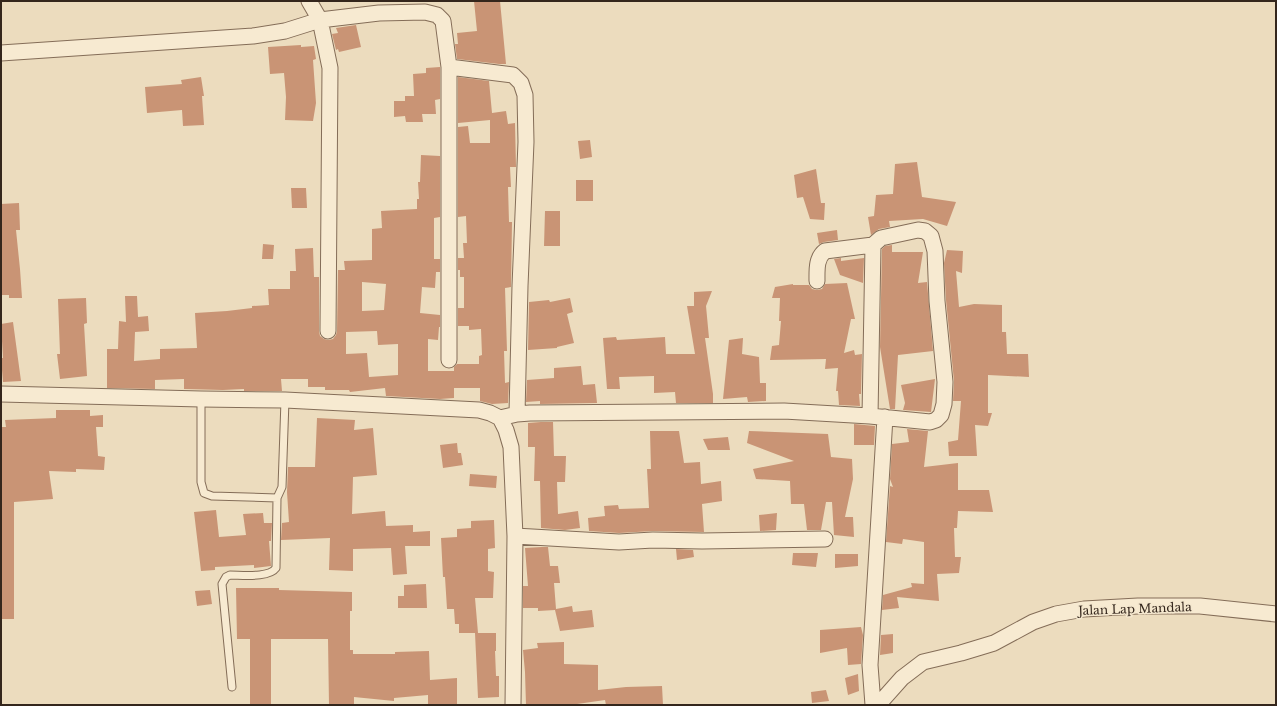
<svg xmlns="http://www.w3.org/2000/svg" width="1277" height="706" font-family="'Libre Baskerville',serif">
<style>
.building{fill:#c99475;fill-rule:evenodd}
.lines{fill:none;stroke-linecap:round;stroke-linejoin:round}
.service-casing{stroke:#846d58;stroke-width:9}
.minor-casing{stroke:#846d58;stroke-width:17}
.service{stroke:#f7ead1;stroke-width:7}
.minor{stroke:#f7ead1;stroke-width:15}
.labels{text-anchor:middle;stroke-width:3;stroke-linejoin:round;paint-order:stroke}
.street-label{font-size:12px;fill:#34261c;stroke:#f4e7ce}
</style>
<rect width="100%" height="100%" fill="#ecdcbe"/>
<path class="building" d="M 474,1 L 500,1 L 506,64 L 499,64 L 457,59 L 455,44 L 458,44 L 457,33 L 477,31 Z
M 356,25 L 361,47 L 339,52 L 338,49 L 336,50 L 332,34 L 338,33 L 336,28 Z
M 301,45 L 301,47 L 314,46 L 316,59 L 313,60 L 316,103 L 313,121 L 285,120 L 286,97 L 284,73 L 270,74 L 268,47 Z
M 440,67 L 440,99 L 435,100 L 436,114 L 422,114 L 423,122 L 406,122 L 405,116 L 394,117 L 394,101 L 405,101 L 405,96 L 414,96 L 413,74 L 426,73 L 426,68 Z
M 201,77 L 204,96 L 202,96 L 204,125 L 183,126 L 182,110 L 147,113 L 145,87 L 182,84 L 181,80 Z
M 458,77 L 489,81 L 492,113 L 506,111 L 508,124 L 515,123 L 516,167 L 510,167 L 511,187 L 508,187 L 509,222 L 512,222 L 511,287 L 505,288 L 507,351 L 504,351 L 505,383 L 509,382 L 508,403 L 492,404 L 480,401 L 480,388 L 454,388 L 454,398 L 440,399 L 386,396 L 385,388 L 350,392 L 349,390 L 325,390 L 325,387 L 308,387 L 308,379 L 281,379 L 282,391 L 244,391 L 244,389 L 223,390 L 184,389 L 184,379 L 155,380 L 155,389 L 107,388 L 107,349 L 118,349 L 119,321 L 126,322 L 125,296 L 137,296 L 138,317 L 148,316 L 149,331 L 135,332 L 134,361 L 160,359 L 160,349 L 197,348 L 195,313 L 227,311 L 252,308 L 252,306 L 269,305 L 268,289 L 290,289 L 290,271 L 296,271 L 295,249 L 313,248 L 314,277 L 319,277 L 319,331 L 320,336 L 324,339 L 328,340 L 333,339 L 336,335 L 337,331 L 338,270 L 345,270 L 344,261 L 372,260 L 372,229 L 382,228 L 381,211 L 417,209 L 417,199 L 419,199 L 418,182 L 420,182 L 421,155 L 440,156 L 440,217 L 434,218 L 434,259 L 440,259 L 440,272 L 436,272 L 435,288 L 422,287 L 420,313 L 440,315 L 440,327 L 439,327 L 438,340 L 428,339 L 428,371 L 454,371 L 454,367 L 457,364 L 479,364 L 479,356 L 482,355 L 481,329 L 469,330 L 469,326 L 458,326 L 458,308 L 464,308 L 464,277 L 460,277 L 460,270 L 458,270 L 458,258 L 464,258 L 463,243 L 467,243 L 466,216 L 458,217 L 458,127 L 468,126 L 470,143 L 490,143 L 490,120 L 458,123 ZM 362,282 L 386,284 L 384,310 L 362,311 ZM 377,331 L 378,345 L 398,344 L 398,375 L 369,377 L 367,353 L 346,354 L 346,332 Z
M 590,140 L 592,157 L 580,159 L 578,141 Z
M 917,162 L 922,197 L 956,202 L 947,226 L 923,219 L 889,221 L 890,227 L 879,229 L 871,235 L 868,217 L 874,216 L 876,195 L 893,194 L 895,164 Z
M 816,169 L 821,203 L 825,203 L 824,220 L 810,219 L 803,197 L 797,198 L 794,175 Z
M 576,180 L 593,180 L 593,201 L 576,201 Z
M 291,188 L 306,188 L 307,208 L 292,208 Z
M 19,203 L 20,230 L 16,230 L 20,269 L 22,298 L 9,298 L 9,295 L 1,295 L 1,204 Z
M 545,211 L 560,211 L 560,246 L 544,246 Z
M 837,230 L 838,240 L 824,242 L 819,244 L 817,233 Z
M 263,244 L 274,245 L 273,259 L 262,259 Z
M 892,245 L 892,252 L 923,252 L 918,283 L 927,282 L 933,351 L 898,355 L 895,409 L 890,409 L 880,347 L 882,249 L 885,246 Z
M 947,250 L 963,251 L 962,273 L 956,271 L 959,307 L 974,304 L 1002,305 L 1002,332 L 1006,332 L 1007,354 L 1028,354 L 1029,377 L 988,375 L 988,413 L 992,413 L 988,426 L 975,425 L 977,456 L 949,456 L 948,442 L 958,440 L 961,401 L 953,401 L 954,381 L 946,300 L 944,263 Z
M 841,258 L 841,261 L 864,258 L 863,283 L 840,275 L 834,259 Z
M 847,283 L 855,319 L 851,319 L 844,353 L 854,350 L 855,355 L 862,354 L 861,394 L 859,394 L 860,406 L 839,405 L 838,391 L 836,391 L 838,368 L 825,369 L 826,359 L 770,360 L 772,346 L 779,345 L 781,321 L 779,321 L 780,298 L 772,298 L 775,287 L 793,284 L 793,285 L 809,285 L 812,289 L 817,290 L 822,289 L 825,284 Z
M 712,291 L 706,306 L 709,338 L 705,338 L 713,394 L 713,403 L 676,403 L 675,392 L 654,393 L 654,376 L 619,377 L 620,389 L 607,389 L 603,338 L 616,337 L 617,340 L 665,337 L 666,354 L 695,354 L 687,306 L 694,306 L 694,292 Z
M 86,298 L 87,323 L 84,324 L 87,376 L 60,379 L 57,354 L 60,354 L 58,299 Z
M 570,298 L 573,312 L 567,314 L 574,343 L 557,347 L 557,348 L 528,350 L 529,302 L 549,300 L 550,302 Z
M 13,322 L 21,381 L 3,382 L 1,358 L 3,358 L 1,324 Z
M 743,338 L 742,354 L 759,357 L 760,383 L 766,383 L 766,401 L 748,402 L 747,397 L 723,399 L 729,340 Z
M 581,366 L 583,385 L 595,384 L 597,403 L 540,404 L 540,401 L 526,402 L 527,380 L 554,378 L 554,368 Z
M 935,379 L 931,412 L 903,410 L 905,403 L 901,385 Z
M 56,410 L 90,410 L 90,416 L 103,415 L 103,427 L 96,427 L 98,456 L 105,457 L 104,470 L 76,469 L 76,472 L 49,471 L 53,499 L 14,502 L 14,619 L 1,619 L 1,427 L 6,427 L 5,420 L 56,418 Z
M 317,418 L 355,420 L 354,430 L 373,428 L 377,475 L 353,477 L 352,514 L 385,511 L 386,526 L 413,525 L 413,532 L 430,531 L 430,546 L 405,546 L 407,574 L 393,575 L 391,548 L 353,549 L 353,571 L 329,570 L 330,538 L 281,540 L 282,523 L 289,522 L 287,492 L 288,467 L 315,467 Z
M 541,422 L 553,422 L 554,456 L 566,456 L 565,482 L 557,482 L 558,514 L 578,511 L 580,528 L 565,530 L 541,528 L 540,481 L 534,481 L 535,447 L 528,447 L 528,423 Z
M 854,424 L 875,426 L 874,445 L 854,445 Z
M 907,429 L 928,431 L 924,467 L 958,463 L 958,490 L 989,490 L 993,512 L 958,511 L 957,528 L 954,528 L 955,557 L 961,557 L 959,573 L 937,574 L 939,601 L 897,597 L 899,608 L 882,610 L 883,595 L 912,587 L 911,583 L 924,584 L 924,542 L 903,539 L 902,544 L 886,542 L 890,486 L 893,487 L 890,479 L 892,444 L 909,442 Z
M 650,431 L 679,431 L 684,463 L 700,462 L 701,484 L 721,481 L 722,501 L 702,504 L 704,532 L 653,531 L 619,533 L 589,531 L 588,518 L 605,516 L 604,506 L 618,505 L 619,509 L 649,508 L 647,469 L 651,469 Z
M 749,431 L 828,434 L 831,457 L 852,459 L 853,479 L 845,517 L 853,517 L 854,537 L 834,535 L 832,502 L 826,502 L 821,530 L 807,530 L 804,504 L 791,504 L 790,481 L 756,479 L 753,469 L 794,461 L 747,443 Z
M 728,437 L 730,450 L 708,450 L 703,439 Z
M 457,443 L 458,453 L 461,453 L 463,465 L 443,468 L 440,445 Z
M 470,474 L 497,476 L 496,488 L 469,486 Z
M 216,510 L 219,537 L 246,535 L 243,514 L 263,513 L 264,523 L 272,523 L 271,541 L 269,541 L 271,566 L 254,568 L 254,565 L 215,567 L 215,570 L 201,571 L 194,512 Z
M 777,513 L 776,530 L 760,531 L 759,515 Z
M 494,520 L 495,548 L 488,549 L 488,571 L 494,572 L 493,598 L 475,598 L 478,633 L 459,633 L 459,624 L 455,624 L 454,609 L 447,609 L 445,577 L 443,577 L 441,538 L 457,537 L 457,529 L 471,528 L 471,521 Z
M 542,547 L 548,547 L 550,566 L 558,566 L 560,583 L 554,583 L 556,609 L 572,606 L 573,612 L 592,610 L 594,627 L 560,631 L 555,610 L 538,611 L 538,608 L 523,608 L 523,586 L 528,586 L 525,548 Z
M 676,549 L 693,550 L 694,557 L 677,560 Z
M 793,553 L 818,553 L 816,567 L 792,565 Z
M 835,554 L 858,554 L 858,566 L 835,568 Z
M 426,584 L 427,608 L 398,608 L 398,596 L 404,596 L 404,585 Z
M 236,588 L 279,588 L 279,590 L 352,592 L 352,611 L 350,611 L 350,650 L 353,650 L 353,654 L 395,654 L 395,652 L 429,651 L 430,680 L 457,678 L 457,705 L 428,705 L 428,695 L 394,698 L 394,701 L 354,697 L 354,705 L 329,705 L 328,639 L 271,639 L 271,705 L 250,705 L 250,639 L 237,639 Z
M 210,590 L 212,604 L 197,606 L 195,591 Z
M 861,627 L 863,635 L 861,664 L 848,665 L 847,648 L 820,653 L 820,630 Z
M 475,633 L 496,633 L 496,651 L 495,651 L 496,676 L 499,676 L 499,697 L 478,698 Z
M 893,634 L 893,653 L 880,655 L 881,635 Z
M 564,642 L 564,664 L 598,665 L 598,690 L 626,687 L 662,686 L 663,705 L 606,705 L 605,700 L 570,705 L 526,705 L 525,672 L 523,650 L 538,648 L 537,643 Z
M 858,674 L 859,691 L 848,695 L 845,678 Z
M 826,690 L 829,701 L 812,703 L 811,692 Z"/>
<g class="lines">
<g class="service-casing">
<path id="service" d="M 201,399 L 201,482 L 204,493 L 212,496 L 277,498 L 282,487 L 285,400
M 232,687 L 222,584 L 226,577 L 230,575 C 243,575 269,578 276,568 L 277,498"/>
</g>
<g class="minor-casing">
<path id="minor" d="M 309,1 L 320,20 L 330,68 L 328,331
M 1,53 L 253,36 L 285,31 L 320,20 L 379,13 L 425,12 L 437,15 L 443,21 L 449,67 L 449,360
M 449,67 L 513,75 L 521,83 L 525,95 L 526,142 L 520,286 L 517,414
M 817,281 C 817,270 816,258 825,251 L 873,245
M 1,394 L 201,399 L 285,400 L 479,410 L 490,413 L 500,418 L 506,430 L 511,447 L 515,536 L 513,705
M 500,418 L 517,414 L 530,413 L 784,411 L 870,416 L 930,422 L 936,420 L 941,415 L 944,404 L 945,382 L 937,301 L 935,251 L 931,236 L 925,231 L 918,230 L 881,238 L 873,245 L 870,416
M 515,536 L 619,542 L 653,540 L 702,541 L 825,539
M 873,705 L 870,665 L 885,417
M 878,705 L 902,678 L 923,662 L 961,653 L 994,643 L 1033,622 L 1056,614 L 1084,609 L 1138,606 L 1200,606 L 1276,614"/>
</g>
<use href="#service" class="service"/>
<use href="#minor" class="minor"/>
</g>
<g class="labels">
<g class="street-label">
<text transform="translate(1135 609) rotate(-2)" y="4">Jalan Lap Mandala</text>
</g>
</g>
<rect width="1277" height="706" fill="none" stroke="#34261c" stroke-width="4"/>
</svg>
